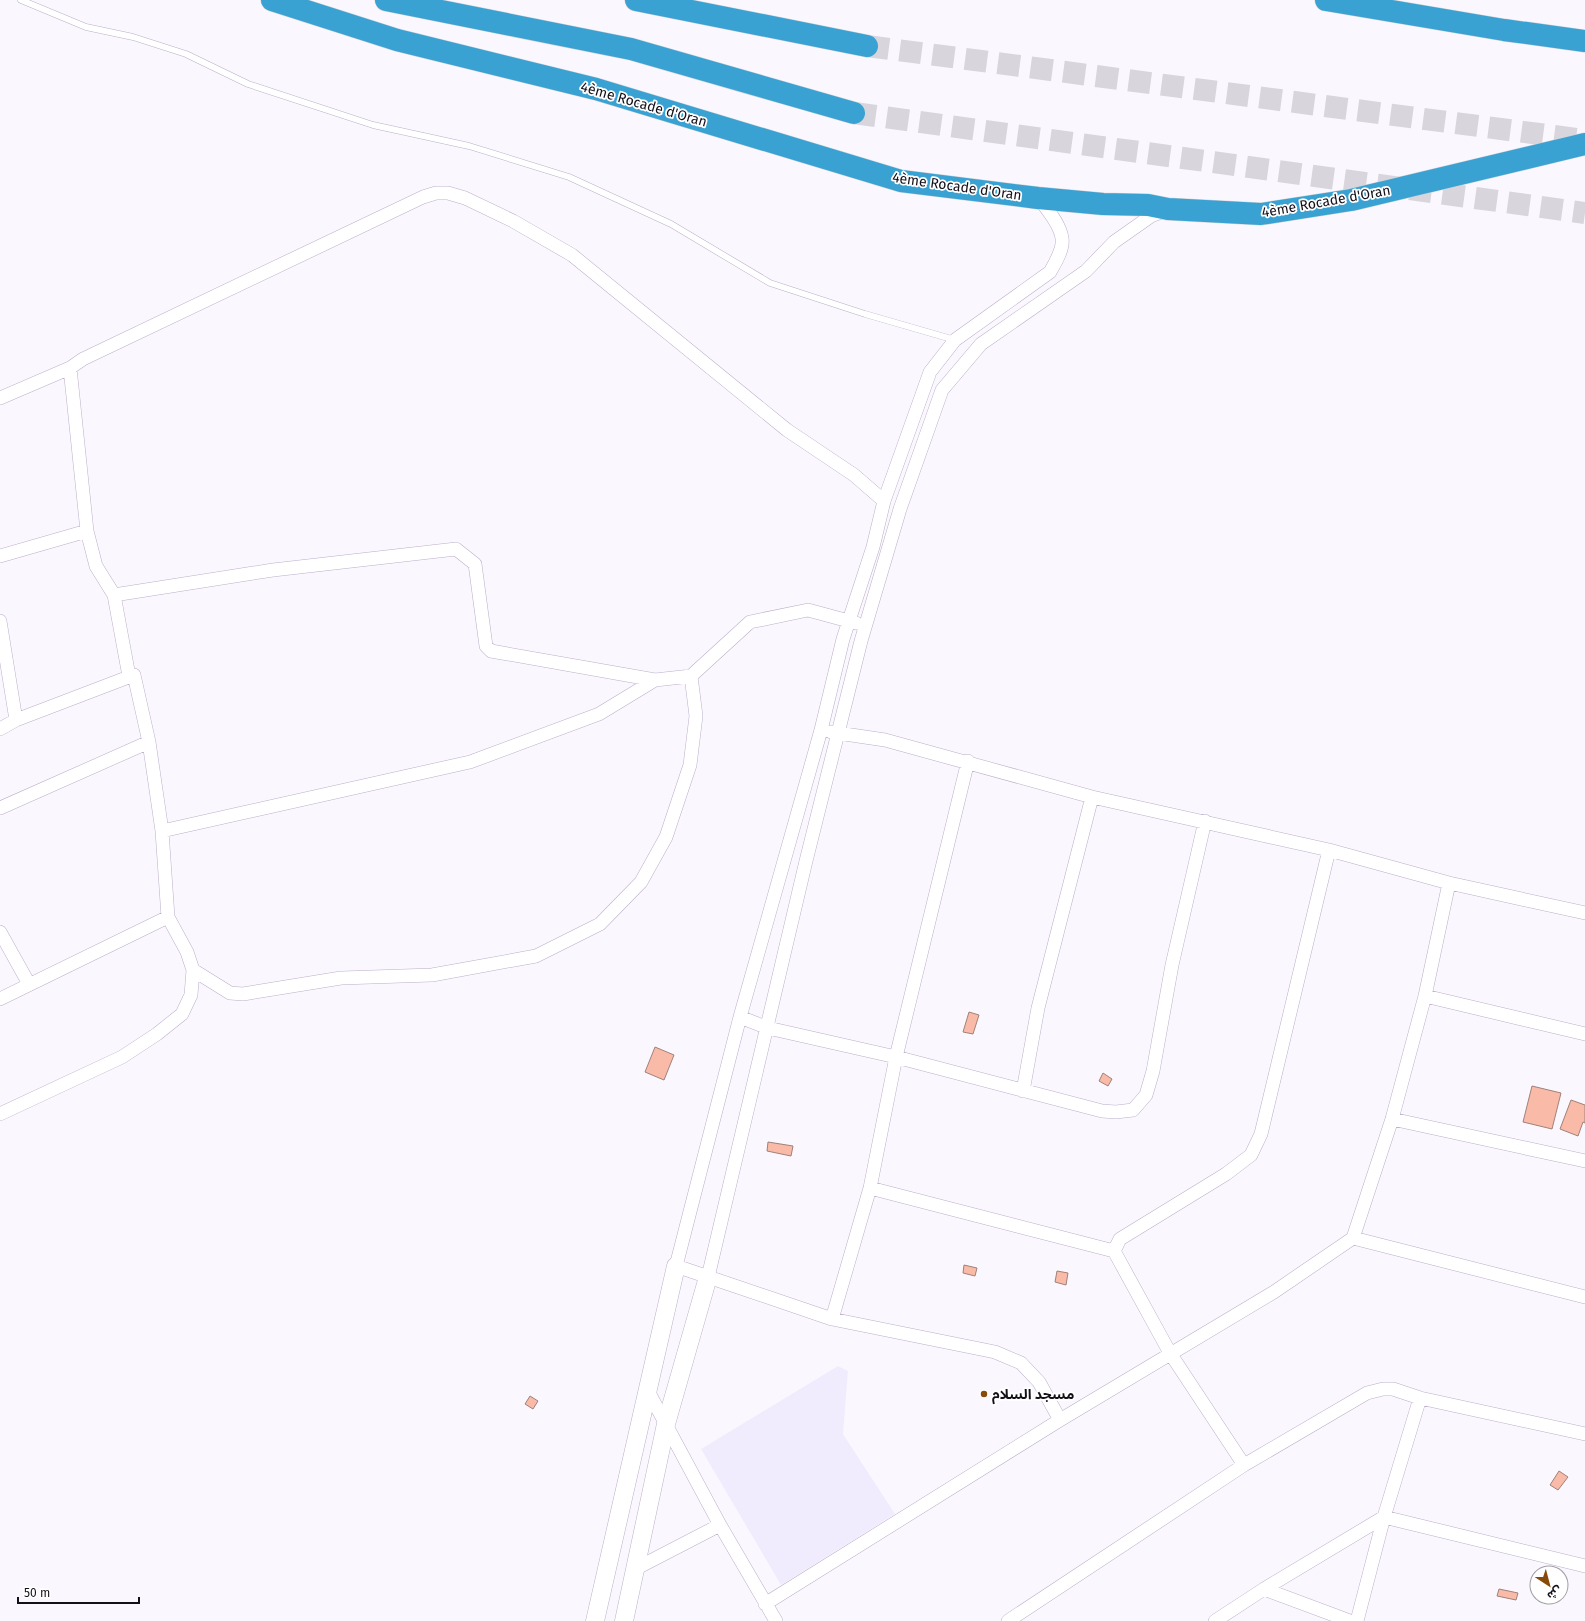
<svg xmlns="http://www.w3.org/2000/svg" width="1585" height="1621" font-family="'Fira Sans','Noto Sans Arabic',sans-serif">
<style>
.education{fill:#f1ecfd}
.building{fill:#fabaa8;stroke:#a08178}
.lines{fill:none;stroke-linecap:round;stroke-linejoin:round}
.highway-tunnel{stroke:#d8d5dc;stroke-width:22;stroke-dasharray:22 11;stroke-linecap:butt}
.lane-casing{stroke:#bcafca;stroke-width:7}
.street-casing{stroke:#bcafca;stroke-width:14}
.secondary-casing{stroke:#bcafca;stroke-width:19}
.highway-casing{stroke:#d5d4d6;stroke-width:23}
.lane{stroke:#fff;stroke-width:6}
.street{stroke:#fff;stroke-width:13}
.secondary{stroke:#fff;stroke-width:18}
.highway{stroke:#39a2d3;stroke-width:22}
.poi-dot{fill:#874a09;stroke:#fff;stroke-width:1.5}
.labels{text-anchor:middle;stroke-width:3.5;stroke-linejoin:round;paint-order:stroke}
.street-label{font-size:14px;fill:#140f19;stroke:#fff}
.poi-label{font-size:14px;font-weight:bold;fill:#140f19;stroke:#fff;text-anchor:start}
</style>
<rect width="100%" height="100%" fill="#faf8fe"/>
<path class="education" d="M 838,1366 L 848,1371 L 843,1434 L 895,1514 L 781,1585 L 701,1449 Z"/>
<path class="building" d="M 969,1012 L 979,1015 L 973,1034 L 963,1032 Z
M 655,1047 L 674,1055 L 664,1080 L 645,1072 Z
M 1103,1073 L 1112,1079 L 1108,1086 L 1099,1081 Z
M 1532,1086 L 1561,1093 L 1552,1129 L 1523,1122 Z
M 1571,1100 L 1585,1105 L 1585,1123 L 1583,1122 L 1578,1136 L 1560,1129 Z
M 768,1142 L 793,1146 L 791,1156 L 767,1151 Z
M 964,1265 L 977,1268 L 975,1276 L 963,1273 Z
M 1057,1271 L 1068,1273 L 1066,1285 L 1055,1282 Z
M 530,1396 L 538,1401 L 533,1409 L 525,1404 Z
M 1559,1471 L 1568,1477 L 1558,1490 L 1550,1485 Z
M 1499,1589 L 1518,1593 L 1516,1600 L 1497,1596 Z"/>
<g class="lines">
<path class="highway-tunnel" d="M 867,46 L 1585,140
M 854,113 L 1585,213"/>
<g class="lane-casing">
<path id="lane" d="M 21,0 L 86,27 L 133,37 L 186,54 L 248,84 L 373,125 L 469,146 L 569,177 L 671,224 L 770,283 L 865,314 L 955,340"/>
</g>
<g class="street-casing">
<path id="street" d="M 1038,198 C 1046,207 1060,225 1062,238 C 1064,249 1055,263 1050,272 L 955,340 L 930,372 L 884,501 L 873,547 L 843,639 L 821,730 L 740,1017 L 676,1266 L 832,1319 L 995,1352 L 1021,1363 L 1039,1382 L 1060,1420
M 70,368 L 87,531 L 96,566 L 114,595 L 129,676
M 0,398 L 70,368 L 83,359 L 423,197 L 436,193 L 448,193 L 465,198 L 513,221 L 572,255 L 787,430 L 854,475 L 884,501
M 0,556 L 87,531
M 114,595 L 273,570 L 456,549 L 475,564 L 486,646 L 491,651 L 655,680 L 691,676 L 750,622 L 808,610 L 856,623
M 0,621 L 16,720
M 0,729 L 16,720 L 134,675 L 149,742 L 162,831 L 168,917 L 187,952 L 193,970 L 191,995 L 182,1014 L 157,1034 L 122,1057 L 0,1114
M 831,732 L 885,740 L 1092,797 L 1329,850 L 1449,883 L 1585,913
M 0,808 L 149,742
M 162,831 L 470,762 L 599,714 L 655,680
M 0,932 L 29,984
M 193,970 L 230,993 L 243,994 L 341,978 L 432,975 L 536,956 L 600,924 L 641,882 L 666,837 L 690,765 L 696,716 L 691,676
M 1425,996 L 1585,1034
M 0,999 L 168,917
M 740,1017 L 768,1028 L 896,1057 L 1102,1111 L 1116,1112 L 1133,1110 L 1146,1095 L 1153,1071 L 1172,965 L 1205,821
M 1023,1091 L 1038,1008 L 1092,797
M 1392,1119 L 1585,1161
M 870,1188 L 1114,1251 L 1120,1239 L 1226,1174 L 1251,1155 L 1261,1134 L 1329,850
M 1353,1238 L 1585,1297
M 1114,1251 L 1170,1353 L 1244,1465
M 708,1277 L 806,861 L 861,641 L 900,509 L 942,390 L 981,344 L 1086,271 L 1114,242 L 1151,216 L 1166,210
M 832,1319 L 870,1188 L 896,1057 L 968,761
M 648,1391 L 720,1525 L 776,1621
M 635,1569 L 720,1525
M 1264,1589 L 1350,1621
M 765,1604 L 1060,1420 L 1274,1292 L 1353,1238 L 1392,1119 L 1425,996 L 1449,883
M 1008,1621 L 1244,1465 L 1367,1393 L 1383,1389 L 1393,1389 L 1420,1398 L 1585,1434
M 1215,1621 L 1264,1589 L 1384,1517 L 1585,1566
M 1357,1621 L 1384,1517 L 1420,1398"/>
</g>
<g class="secondary-casing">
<path id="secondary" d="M 595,1621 L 676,1266
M 624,1621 L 666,1424 L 708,1277"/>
</g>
<g class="highway-casing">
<path id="highway" d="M 272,0 L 397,40 L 596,89 L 901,181 L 1038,198 L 1103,204 L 1148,205 L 1168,209 L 1261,214 L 1351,200 L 1585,144
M 386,0 L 631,49 L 854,113
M 636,0 L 867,46
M 1326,0 L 1504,30 L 1585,41"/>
</g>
<use href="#lane" class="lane"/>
<use href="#street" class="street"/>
<use href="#secondary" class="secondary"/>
<use href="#highway" class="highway"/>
</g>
<circle class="poi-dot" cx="984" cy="1394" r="4"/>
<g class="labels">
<g class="street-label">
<text transform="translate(644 104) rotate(16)" y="5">4ème Rocade d'Oran</text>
<text transform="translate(957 186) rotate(8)" y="5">4ème Rocade d'Oran</text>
<text transform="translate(1326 201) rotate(-10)" y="5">4ème Rocade d'Oran</text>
</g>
<g class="poi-label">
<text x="992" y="1399">مسجد السلام</text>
</g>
</g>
<g transform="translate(1549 1585) rotate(144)"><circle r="19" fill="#ffffff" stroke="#a19fa3"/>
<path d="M0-3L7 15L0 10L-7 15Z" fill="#874a09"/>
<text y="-6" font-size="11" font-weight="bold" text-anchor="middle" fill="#140f19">ش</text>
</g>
<path d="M18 1597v6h121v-6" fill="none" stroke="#140f19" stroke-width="2"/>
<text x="24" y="1597" font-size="12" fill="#140f19" stroke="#ffffff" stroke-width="3" paint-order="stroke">50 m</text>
</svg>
